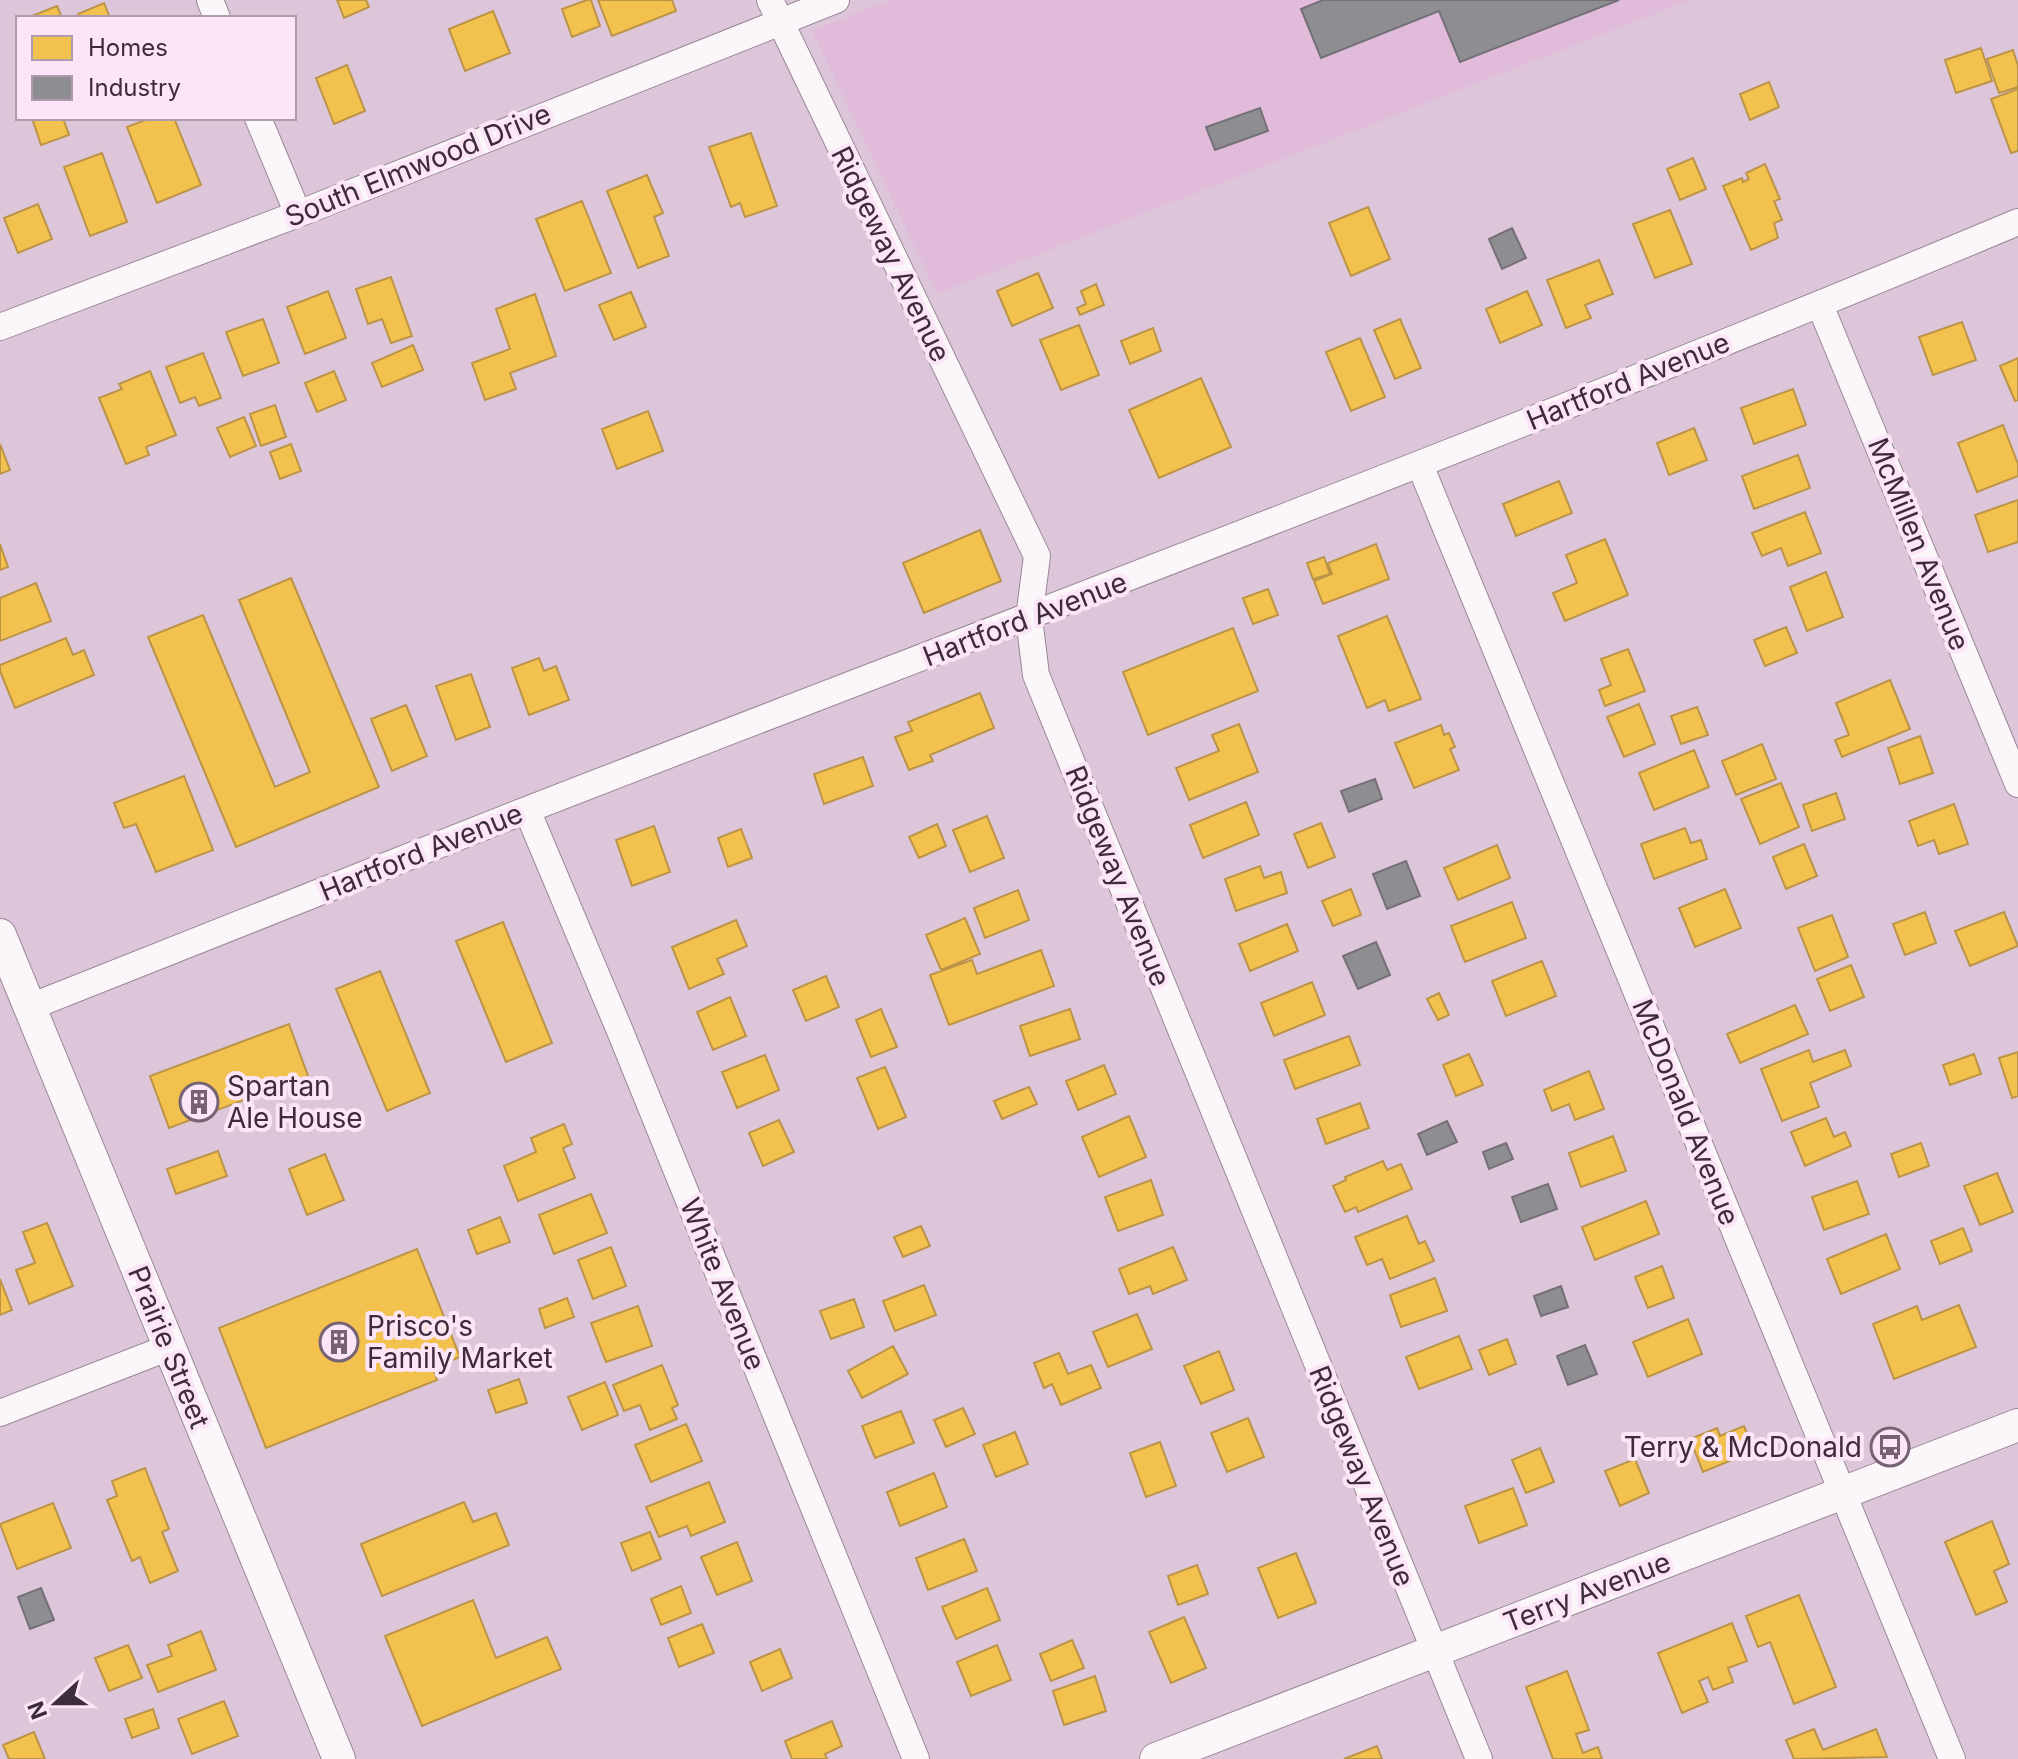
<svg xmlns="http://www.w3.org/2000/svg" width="2018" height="1759" font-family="Inter,sans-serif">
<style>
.built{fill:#e1bcda}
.homes{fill:#f2c14e;stroke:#bc9448;stroke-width:2}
.industry{fill:#8d8d92;stroke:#757078;stroke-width:2}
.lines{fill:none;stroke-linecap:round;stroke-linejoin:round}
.minor-casing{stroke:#9a8897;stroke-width:28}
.tertiary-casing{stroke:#9a8897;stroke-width:34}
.minor{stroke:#faf6f9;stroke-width:26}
.tertiary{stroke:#faf6f9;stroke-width:32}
.labels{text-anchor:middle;stroke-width:8;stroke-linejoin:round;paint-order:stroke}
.street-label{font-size:28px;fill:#3d2c3a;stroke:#fbe5f7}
.poi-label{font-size:28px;fill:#3d2c3a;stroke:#fbe5f7;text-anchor:start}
</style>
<rect width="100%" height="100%" fill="#ddc6d9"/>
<path class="built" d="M 889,0 L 1691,0 L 937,294 L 812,31 Z"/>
<path class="homes" d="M 337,0 L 366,0 L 369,7 L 344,18 Z
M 587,0 L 591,0 L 600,26 L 572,37 L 562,9 Z
M 598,0 L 672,0 L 676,11 L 612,36 Z
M 104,3 L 110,18 L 79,18 L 78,14 Z
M 57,6 L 62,18 L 27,18 Z
M 493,11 L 510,53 L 465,71 L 449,29 Z
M 1981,48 L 1992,81 L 1956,93 L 1945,60 Z
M 2013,50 L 2018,66 L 2018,87 L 1999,93 L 1987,59 Z
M 347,65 L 365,111 L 334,124 L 316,78 Z
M 1769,82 L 1779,107 L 1750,120 L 1740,94 Z
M 2018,89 L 2018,151 L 2011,153 L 1991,99 Z
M 32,118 L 63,118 L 69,135 L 41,145 Z
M 151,118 L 174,118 L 201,185 L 157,203 L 127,127 Z
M 751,133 L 777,206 L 745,217 L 740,203 L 731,207 L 709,147 Z
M 102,153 L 127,222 L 90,236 L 64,167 Z
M 1693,158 L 1706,189 L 1680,200 L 1667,169 Z
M 1765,164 L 1780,199 L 1774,201 L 1782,220 L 1774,223 L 1778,238 L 1751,250 L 1723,186 L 1742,178 L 1743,182 L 1749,179 L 1746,173 Z
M 647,175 L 663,213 L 654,217 L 669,256 L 638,268 L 607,191 Z
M 582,201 L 611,273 L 565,291 L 536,219 Z
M 38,204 L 52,239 L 18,253 L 4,218 Z
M 1368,207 L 1390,259 L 1351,276 L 1329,223 Z
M 1670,210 L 1692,264 L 1655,278 L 1633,224 Z
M 1599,260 L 1613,294 L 1585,305 L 1591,318 L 1566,328 L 1547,280 Z
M 1038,273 L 1053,308 L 1012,326 L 997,291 Z
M 391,277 L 412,336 L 391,343 L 382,319 L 368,324 L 356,289 Z
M 1096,284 L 1104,305 L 1080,315 L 1077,308 L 1086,304 L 1081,291 Z
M 328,291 L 346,338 L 305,354 L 287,307 Z
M 1527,291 L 1542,325 L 1500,343 L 1486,309 Z
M 631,292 L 646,327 L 614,340 L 599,305 Z
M 535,294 L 556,356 L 510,373 L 516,389 L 485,400 L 472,363 L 510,349 L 496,309 Z
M 263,319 L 279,363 L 243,376 L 226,332 Z
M 1400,319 L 1421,368 L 1395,379 L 1374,330 Z
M 1962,322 L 1976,360 L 1933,375 L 1919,337 Z
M 1079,325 L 1099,375 L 1061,390 L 1040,340 Z
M 1153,328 L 1161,351 L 1130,364 L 1121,341 Z
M 1360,338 L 1385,397 L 1351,411 L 1326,352 Z
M 413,345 L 423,370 L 382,387 L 372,363 Z
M 203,353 L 221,398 L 199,406 L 195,397 L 180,403 L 166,367 Z
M 2018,358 L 2018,400 L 2015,401 L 2000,366 Z
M 150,371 L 176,435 L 146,447 L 149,455 L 126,464 L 99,398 L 122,389 L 119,384 Z
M 334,371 L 346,400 L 317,412 L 305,383 Z
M 1201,378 L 1231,447 L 1159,478 L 1129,410 Z
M 1793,389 L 1806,425 L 1754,444 L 1741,408 Z
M 275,405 L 286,437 L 261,446 L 250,414 Z
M 648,411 L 663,451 L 617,469 L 602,429 Z
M 244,417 L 256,446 L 230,457 L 217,428 Z
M 2003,425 L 2018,464 L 2018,476 L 1977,492 L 1958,443 Z
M 1694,428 L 1707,460 L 1669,475 L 1657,443 Z
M 0,444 L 10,470 L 0,474 Z
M 291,444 L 301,471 L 280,479 L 270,452 Z
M 1798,455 L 1810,488 L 1754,509 L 1742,476 Z
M 1559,481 L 1572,513 L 1516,536 L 1503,504 Z
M 2018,500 L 2018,542 L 1988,552 L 1975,515 Z
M 1805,512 L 1821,553 L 1788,566 L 1781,548 L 1762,556 L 1752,533 Z
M 980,530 L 1001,581 L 924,613 L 903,563 Z
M 1605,539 L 1628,595 L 1565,621 L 1553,593 L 1577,583 L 1566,555 Z
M 0,544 L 8,567 L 0,570 Z
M 1376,544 L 1389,579 L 1323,604 L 1314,581 L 1332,574 L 1328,563 Z
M 1324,557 L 1330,574 L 1313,579 L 1307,563 Z
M 1826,572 L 1843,617 L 1807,631 L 1790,587 Z
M 291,578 L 379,787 L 236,847 L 148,637 L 203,615 L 275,787 L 310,772 L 239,600 Z
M 36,583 L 51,621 L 0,641 L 0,598 Z
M 1268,589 L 1278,615 L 1253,624 L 1243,598 Z
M 1387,616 L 1421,699 L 1389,711 L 1385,700 L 1367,708 L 1338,636 Z
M 1786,627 L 1797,653 L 1765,666 L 1754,640 Z
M 1233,628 L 1258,691 L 1148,735 L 1123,672 Z
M 66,638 L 73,655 L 84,650 L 94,675 L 15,708 L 0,671 L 0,665 Z
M 1628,649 L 1645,691 L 1605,706 L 1599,690 L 1611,685 L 1601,659 Z
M 539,658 L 544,671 L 556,666 L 569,700 L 529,715 L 512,668 Z
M 471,674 L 490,727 L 456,740 L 436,686 Z
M 1890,680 L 1910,729 L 1842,757 L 1835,740 L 1849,735 L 1836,703 Z
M 980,693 L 994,728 L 930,755 L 933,761 L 909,770 L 895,737 L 912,731 L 908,722 Z
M 1639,704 L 1655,744 L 1624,757 L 1607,717 Z
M 406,705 L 427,756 L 392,771 L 371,719 Z
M 1697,707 L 1708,735 L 1681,744 L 1671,716 Z
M 1239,724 L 1258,772 L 1189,800 L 1176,768 L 1219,751 L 1212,735 Z
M 1441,725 L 1444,735 L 1449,733 L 1455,747 L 1450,749 L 1459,770 L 1414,788 L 1395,743 Z
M 1920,736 L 1933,773 L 1900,784 L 1888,748 Z
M 1762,744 L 1776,779 L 1736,795 L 1722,761 Z
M 1694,750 L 1709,787 L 1654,810 L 1639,773 Z
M 863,757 L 873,786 L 824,804 L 814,774 Z
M 184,776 L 213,850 L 156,872 L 136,824 L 124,828 L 114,803 Z
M 1781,783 L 1799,827 L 1760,844 L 1741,799 Z
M 1836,793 L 1845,819 L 1812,831 L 1803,805 Z
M 1246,802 L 1259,835 L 1203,858 L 1190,825 Z
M 1954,804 L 1968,844 L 1939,854 L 1934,840 L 1918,846 L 1909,821 Z
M 987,816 L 1004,858 L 970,872 L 953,830 Z
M 1321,823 L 1335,857 L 1308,868 L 1294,834 Z
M 937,824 L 946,846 L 919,858 L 909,837 Z
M 654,826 L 670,872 L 632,886 L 616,840 Z
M 1685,828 L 1691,843 L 1701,840 L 1707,859 L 1654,879 L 1641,844 Z
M 741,829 L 752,858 L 728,867 L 718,838 Z
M 1804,844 L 1817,876 L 1786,889 L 1773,857 Z
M 1497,845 L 1510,878 L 1458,900 L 1444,868 Z
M 1260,866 L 1264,878 L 1281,872 L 1287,893 L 1236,911 L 1225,879 Z
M 1351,889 L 1361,915 L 1333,926 L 1322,901 Z
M 1725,889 L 1741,928 L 1695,947 L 1679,908 Z
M 1018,890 L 1029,920 L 985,938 L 974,908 Z
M 1512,902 L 1526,938 L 1465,962 L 1451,926 Z
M 1925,912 L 1936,943 L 1905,955 L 1893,924 Z
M 2004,912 L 2018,946 L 1970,966 L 1955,931 Z
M 1832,915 L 1848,957 L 1815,971 L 1798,928 Z
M 965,918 L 980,954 L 941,970 L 926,935 Z
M 736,920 L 747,946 L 717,959 L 724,974 L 689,989 L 672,947 Z
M 503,922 L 552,1043 L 506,1062 L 456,941 Z
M 1287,924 L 1298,951 L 1250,971 L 1239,944 Z
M 1041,950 L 1054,986 L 949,1025 L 930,975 L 972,960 L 977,974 Z
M 1542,961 L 1556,996 L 1506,1016 L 1492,981 Z
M 1851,965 L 1864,997 L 1830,1011 L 1817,979 Z
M 380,971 L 430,1093 L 387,1111 L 336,989 Z
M 826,976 L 839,1007 L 806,1021 L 793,990 Z
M 1312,982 L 1325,1015 L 1274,1036 L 1261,1003 Z
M 1439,993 L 1449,1015 L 1438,1020 L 1427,999 Z
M 730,997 L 746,1036 L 713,1050 L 697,1012 Z
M 1795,1005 L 1808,1034 L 1740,1063 L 1727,1034 Z
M 881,1009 L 897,1047 L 871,1057 L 856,1020 Z
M 1070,1009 L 1080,1039 L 1030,1056 L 1020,1026 Z
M 289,1024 L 308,1076 L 169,1128 L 150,1076 Z
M 1349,1036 L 1360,1065 L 1295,1089 L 1284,1060 Z
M 1809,1050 L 1813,1062 L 1845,1050 L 1851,1066 L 1810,1083 L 1819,1107 L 1782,1121 L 1761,1069 Z
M 2018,1052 L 2018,1096 L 2012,1098 L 1999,1058 Z
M 1469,1054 L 1483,1085 L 1456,1096 L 1443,1065 Z
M 1974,1054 L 1981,1074 L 1950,1085 L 1943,1065 Z
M 765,1055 L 779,1090 L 737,1108 L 722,1072 Z
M 1104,1065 L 1116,1094 L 1078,1110 L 1066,1081 Z
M 885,1067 L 906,1117 L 878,1129 L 857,1078 Z
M 1589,1071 L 1604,1109 L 1575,1120 L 1569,1104 L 1552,1111 L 1544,1090 Z
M 1029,1087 L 1037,1104 L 1002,1119 L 994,1101 Z
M 1360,1103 L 1369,1128 L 1326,1144 L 1317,1119 Z
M 1129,1116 L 1146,1157 L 1099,1177 L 1082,1137 Z
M 1826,1118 L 1834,1137 L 1845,1132 L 1851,1146 L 1805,1166 L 1791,1132 Z
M 779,1120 L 794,1152 L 763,1166 L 749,1133 Z
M 564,1124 L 572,1144 L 563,1148 L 575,1178 L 518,1201 L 504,1166 L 536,1152 L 531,1138 Z
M 1613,1136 L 1626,1171 L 1581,1187 L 1569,1153 Z
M 1921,1143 L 1929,1166 L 1899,1177 L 1891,1154 Z
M 218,1151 L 227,1176 L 176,1194 L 167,1169 Z
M 325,1154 L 344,1200 L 307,1215 L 289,1169 Z
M 1383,1161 L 1387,1170 L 1401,1164 L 1412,1189 L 1358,1212 L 1356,1207 L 1345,1212 L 1333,1186 L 1346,1180 L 1345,1177 Z
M 1997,1173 L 2013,1212 L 1980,1225 L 1964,1186 Z
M 1151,1180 L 1163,1215 L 1118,1231 L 1105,1197 Z
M 1857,1181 L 1869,1214 L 1824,1230 L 1812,1197 Z
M 591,1194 L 607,1233 L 554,1254 L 539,1215 Z
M 1646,1201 L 1659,1234 L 1595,1260 L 1582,1227 Z
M 1407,1216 L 1419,1244 L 1425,1241 L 1434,1261 L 1390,1279 L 1382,1259 L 1367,1265 L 1355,1237 Z
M 500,1217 L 510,1242 L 477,1254 L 468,1230 Z
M 47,1223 L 73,1286 L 29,1304 L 16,1270 L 35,1263 L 23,1232 Z
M 921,1226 L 930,1246 L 903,1257 L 894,1237 Z
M 1963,1228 L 1972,1251 L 1940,1264 L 1931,1241 Z
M 1886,1234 L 1900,1269 L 1841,1294 L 1827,1259 Z
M 611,1247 L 626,1286 L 593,1299 L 578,1260 Z
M 1173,1247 L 1187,1280 L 1153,1294 L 1150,1286 L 1129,1294 L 1119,1269 Z
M 417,1249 L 460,1357 L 433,1368 L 437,1380 L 266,1448 L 219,1328 Z
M 1662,1266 L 1674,1298 L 1648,1308 L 1635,1277 Z
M 1435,1278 L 1447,1311 L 1401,1327 L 1390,1295 Z
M 0,1279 L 12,1310 L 0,1315 Z
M 924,1285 L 936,1315 L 895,1331 L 883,1301 Z
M 567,1298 L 574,1317 L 545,1328 L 539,1309 Z
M 854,1299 L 864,1327 L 831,1339 L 820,1311 Z
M 1959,1305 L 1976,1347 L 1894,1379 L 1873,1324 L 1917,1306 L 1922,1320 Z
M 638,1306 L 652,1346 L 606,1362 L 591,1323 Z
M 1137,1314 L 1152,1349 L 1108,1367 L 1093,1332 Z
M 1688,1319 L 1702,1354 L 1648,1377 L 1633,1342 Z
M 1459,1336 L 1472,1369 L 1419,1389 L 1406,1357 Z
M 1507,1339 L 1516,1364 L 1489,1375 L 1479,1350 Z
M 893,1346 L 908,1374 L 862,1398 L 848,1371 Z
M 1219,1351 L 1234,1390 L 1201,1404 L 1184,1366 Z
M 1059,1353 L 1068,1374 L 1091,1365 L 1101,1388 L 1061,1405 L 1052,1384 L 1044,1388 L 1034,1363 Z
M 662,1365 L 678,1405 L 672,1408 L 677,1419 L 650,1430 L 640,1405 L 624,1411 L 613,1385 Z
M 519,1379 L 527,1403 L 496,1413 L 488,1390 Z
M 605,1382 L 618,1415 L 582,1430 L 568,1397 Z
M 963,1408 L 975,1434 L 946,1447 L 934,1420 Z
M 901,1411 L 914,1443 L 875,1458 L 862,1426 Z
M 1248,1418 L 1264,1457 L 1227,1472 L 1211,1433 Z
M 686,1424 L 702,1461 L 651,1482 L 635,1445 Z
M 1744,1426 L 1754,1451 L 1703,1472 L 1690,1439 L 1717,1428 L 1720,1436 Z
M 1015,1432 L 1028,1464 L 996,1477 L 983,1445 Z
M 1160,1442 L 1176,1486 L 1146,1497 L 1130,1453 Z
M 1540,1448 L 1554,1482 L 1526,1493 L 1512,1460 Z
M 1635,1459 L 1649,1493 L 1620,1506 L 1605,1471 Z
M 145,1468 L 169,1529 L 162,1532 L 178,1571 L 150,1583 L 140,1557 L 132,1561 L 107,1500 L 117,1496 L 112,1481 Z
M 934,1473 L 947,1507 L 900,1526 L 887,1492 Z
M 709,1482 L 725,1522 L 691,1536 L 687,1526 L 659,1537 L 646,1507 Z
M 1513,1488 L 1527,1525 L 1479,1543 L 1465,1506 Z
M 464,1502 L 473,1522 L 496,1513 L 509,1545 L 382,1596 L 361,1544 Z
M 53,1503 L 71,1548 L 17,1569 L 0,1524 Z
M 1992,1521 L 2009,1564 L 1994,1571 L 2007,1602 L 1976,1615 L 1945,1542 Z
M 650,1532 L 661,1559 L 632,1571 L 621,1543 Z
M 964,1539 L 977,1571 L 928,1590 L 916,1558 Z
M 737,1542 L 752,1581 L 717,1595 L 701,1557 Z
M 1296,1553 L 1316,1603 L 1278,1618 L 1258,1568 Z
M 1197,1565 L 1208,1594 L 1178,1605 L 1168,1576 Z
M 681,1586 L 691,1613 L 661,1625 L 651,1599 Z
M 987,1588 L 1000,1620 L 956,1639 L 942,1607 Z
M 1799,1595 L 1836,1687 L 1794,1704 L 1770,1642 L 1758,1647 L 1746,1616 Z
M 473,1600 L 496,1658 L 547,1637 L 561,1669 L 422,1726 L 385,1636 Z
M 1184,1617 L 1206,1668 L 1171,1683 L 1149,1632 Z
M 1732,1623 L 1747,1661 L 1728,1668 L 1733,1682 L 1713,1690 L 1708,1677 L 1699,1681 L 1708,1702 L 1682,1713 L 1658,1653 Z
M 702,1624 L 714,1653 L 679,1667 L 668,1638 Z
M 201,1631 L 216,1670 L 158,1692 L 147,1665 L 172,1656 L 168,1645 Z
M 1072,1640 L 1084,1668 L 1051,1681 L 1040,1654 Z
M 128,1645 L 142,1678 L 109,1691 L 95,1658 Z
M 997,1645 L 1011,1680 L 971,1696 L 957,1662 Z
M 780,1649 L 792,1678 L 762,1691 L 750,1662 Z
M 1567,1671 L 1589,1730 L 1576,1734 L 1583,1753 L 1598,1747 L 1602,1759 L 1553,1759 L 1526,1687 Z
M 1095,1676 L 1106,1711 L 1064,1725 L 1053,1691 Z
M 224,1701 L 238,1736 L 192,1754 L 178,1719 Z
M 153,1709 L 159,1728 L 132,1738 L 125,1719 Z
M 832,1721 L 842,1746 L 825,1754 L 827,1759 L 792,1759 L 785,1741 Z
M 1814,1729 L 1823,1750 L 1876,1729 L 1887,1757 L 1794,1759 L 1786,1740 Z
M 34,1732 L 45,1759 L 9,1759 L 3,1745 Z
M 1377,1746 L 1382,1759 L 1344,1759 Z"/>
<path class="industry" d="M 1323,0 L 1619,0 L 1460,62 L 1439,11 L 1321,58 L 1301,9 Z
M 1260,108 L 1268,131 L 1215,150 L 1206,127 Z
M 1512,228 L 1526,258 L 1502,269 L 1489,239 Z
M 1375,779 L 1382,799 L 1349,812 L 1341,791 Z
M 1406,861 L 1420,896 L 1387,909 L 1373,874 Z
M 1376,942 L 1390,975 L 1358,989 L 1343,956 Z
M 1447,1121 L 1457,1142 L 1427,1155 L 1418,1134 Z
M 1506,1143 L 1513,1159 L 1489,1169 L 1483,1152 Z
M 1548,1184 L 1557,1209 L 1521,1222 L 1512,1197 Z
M 1561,1286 L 1568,1307 L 1541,1316 L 1534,1296 Z
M 1585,1345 L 1597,1374 L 1568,1385 L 1557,1356 Z
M 41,1588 L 54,1620 L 30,1629 L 18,1597 Z"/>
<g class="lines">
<g class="minor-casing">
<path id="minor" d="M 210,0 L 217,18
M 770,0 L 1037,556 L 1029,618 L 1036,675 L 1479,1759
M 258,118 L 298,214
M 1820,305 L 2018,784
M 0,327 L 298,214 L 836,0
M 1420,465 L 1952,1759
M 527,810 L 620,1031 L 916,1759
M 30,1007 C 196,941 362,874 529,809 C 1026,616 1526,428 2018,222
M 0,1413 L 170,1347"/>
</g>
<g class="tertiary-casing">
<path id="tertiary" d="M 0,935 L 339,1759
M 1156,1759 L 2018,1425"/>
</g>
<use href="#minor" class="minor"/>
<use href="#tertiary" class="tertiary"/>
</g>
<defs>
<g id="building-ring" transform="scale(2)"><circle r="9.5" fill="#fbe5f7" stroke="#756272" stroke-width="1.5"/><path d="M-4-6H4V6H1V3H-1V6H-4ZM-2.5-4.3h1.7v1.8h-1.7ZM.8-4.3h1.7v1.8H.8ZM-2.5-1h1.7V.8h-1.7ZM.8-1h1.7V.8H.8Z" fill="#756272"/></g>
<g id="bus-ring" transform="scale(2)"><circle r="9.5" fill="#fbe5f7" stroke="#756272" stroke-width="1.5"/><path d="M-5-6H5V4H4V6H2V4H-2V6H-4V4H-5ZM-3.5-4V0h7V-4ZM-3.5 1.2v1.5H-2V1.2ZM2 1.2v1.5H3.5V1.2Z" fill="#756272"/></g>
</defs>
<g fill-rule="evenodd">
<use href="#building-ring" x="199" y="1102"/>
<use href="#building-ring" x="339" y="1342"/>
<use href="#bus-ring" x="1890" y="1447"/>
</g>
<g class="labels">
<g class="street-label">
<text transform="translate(418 165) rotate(-22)" y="10">South Elmwood Drive</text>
<text transform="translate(891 254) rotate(64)" y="10">Ridgeway Avenue</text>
<text transform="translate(1628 381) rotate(-22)" y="10">Hartford Avenue</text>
<text transform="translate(1919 544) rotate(68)" y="10">McMillen Avenue</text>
<text transform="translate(1025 619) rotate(-21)" y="10">Hartford Avenue</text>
<text transform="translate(421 852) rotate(-22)" y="10">Hartford Avenue</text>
<text transform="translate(1118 876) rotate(68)" y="10">Ridgeway Avenue</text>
<text transform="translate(1686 1112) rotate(68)" y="10">McDonald Avenue</text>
<text transform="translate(723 1284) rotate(68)" y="10">White Avenue</text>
<text transform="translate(169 1347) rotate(68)" y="10">Prairie Street</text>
<text transform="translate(1362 1476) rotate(68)" y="10">Ridgeway Avenue</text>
<text transform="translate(1587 1592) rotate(-21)" y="10">Terry Avenue</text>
</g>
<g class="poi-label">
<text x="227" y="1096">Spartan<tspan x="227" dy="32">Ale House</tspan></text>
<text x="367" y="1336">Prisco's<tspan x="367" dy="32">Family Market</tspan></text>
<text x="1862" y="1457" text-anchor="end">Terry &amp; McDonald</text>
</g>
</g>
<rect x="16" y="16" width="280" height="104" fill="#fbe5f7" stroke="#af9bab" stroke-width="2"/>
<rect x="32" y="36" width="40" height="24" fill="#f2c14e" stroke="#af9bab" stroke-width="2"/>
<text x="88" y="56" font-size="24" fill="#3d2c3a">Homes</text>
<rect x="32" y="76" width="40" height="24" fill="#8d8d92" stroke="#af9bab" stroke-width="2"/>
<text x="88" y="96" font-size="24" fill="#3d2c3a">Industry</text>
<g transform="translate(56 1703) rotate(249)" stroke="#fbe5f7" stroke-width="6" paint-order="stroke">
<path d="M0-6L14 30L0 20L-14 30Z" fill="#3d2c3a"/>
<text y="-12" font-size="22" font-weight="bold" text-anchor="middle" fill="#3d2c3a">N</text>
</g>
</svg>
